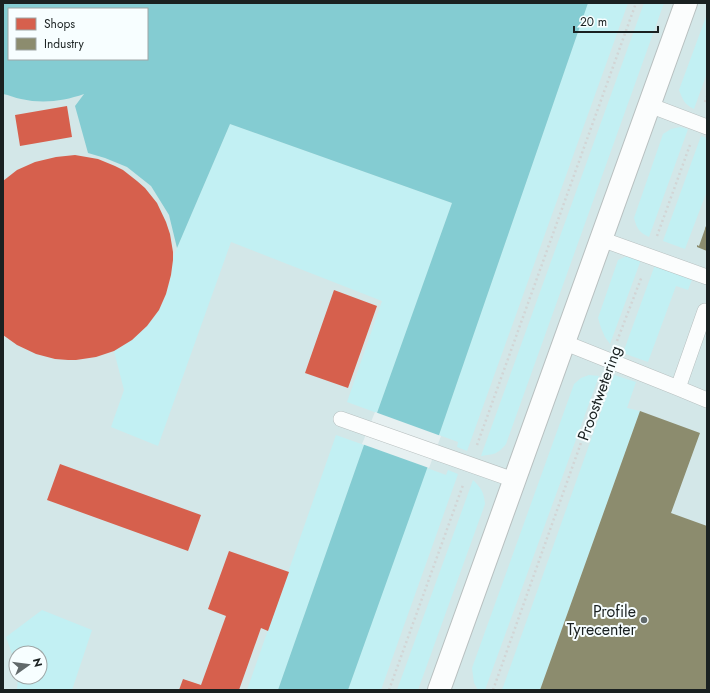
<svg xmlns="http://www.w3.org/2000/svg" width="710" height="693" font-family="Jost,sans-serif">
<style>
.built{fill:#d3e7e8;fill-rule:evenodd}
.green{fill:#c2f0f3}
.water{fill:#84ccd2;fill-rule:evenodd}
.pier{fill:#e6f0f1}
.shops{fill:#d6604d}
.industry{fill:#8c8c6e}
.lines{fill:none;stroke-linecap:round;stroke-linejoin:round}
.service-casing{stroke:#b8c0c0;stroke-width:16}
.tertiary-casing{stroke:#b8c0c0;stroke-width:24}
.path{stroke:#d2d5d5;stroke-width:2.5;stroke-dasharray:2 3;stroke-linecap:butt}
.service{stroke:#fbfdfd;stroke-width:15}
.tertiary{stroke:#fbfdfd;stroke-width:22}
.poi-dot{fill:#61696a;stroke:#f7feff;stroke-width:1.5}
.labels{text-anchor:middle;stroke-width:4;stroke-linejoin:round;paint-order:stroke}
.street-label{font-size:16px;fill:#1a2121;stroke:#f7feff}
.poi-label{font-size:16px;fill:#1a2121;stroke:#f7feff;text-anchor:end}
</style>
<rect width="100%" height="100%" fill="#e6f0f1"/>
<path class="built" d="M 3,3 L 707,3 L 707,690 L 3,690 ZM 9,9 L 147,9 L 147,59 L 9,59 ZM 16,653 L 40,653 L 40,677 L 16,677 Z"/>
<path class="green" d="M 588,3 L 628,3 L 467,451 L 457,447 L 458,442 L 439,435 Z
M 644,3 L 664,3 L 506,444 C 497,455 494,454 481,456 Z
M 707,14 L 707,73 L 694,109 C 684,104 683,100 679,90 Z
M 230,124 L 452,203 L 377,413 L 347,402 L 382,301 L 231,242 L 158,446 L 111,427 L 124,390 L 114,351 C 141,336 161,315 169,285 C 171,277 171,269 173,260 C 173,256 175,252 177,248 Z
M 680,127 L 688,129 L 649,237 C 639,232 637,229 634,218 L 663,134 L 671,129 Z
M 701,136 L 707,138 L 707,191 L 685,249 L 663,241 Z
M 627,256 L 642,257 L 610,344 L 605,337 L 601,328 L 598,318 L 618,260 Z
M 656,262 L 693,277 L 688,290 L 676,286 L 648,362 L 623,353 Z
M 589,375 L 599,376 L 485,690 L 478,690 L 474,683 L 472,668 L 574,384 L 581,378 Z
M 614,375 L 636,382 L 627,408 L 640,411 L 540,690 L 502,690 Z
M 336,435 L 364,445 L 278,690 L 247,690 Z
M 427,468 L 446,475 L 448,470 L 458,474 L 381,690 L 348,690 Z
M 473,480 C 481,488 484,492 485,504 L 418,690 L 397,690 Z
M 42,610 L 92,630 L 72,690 L 17,690 L 18,677 L 40,677 L 40,653 L 16,653 L 16,665 L 6,637 Z"/>
<path class="water" d="M 3,3 L 588,3 L 439,435 L 348,690 L 278,690 L 364,445 L 377,413 L 452,203 L 230,124 L 177,248 L 169,215 L 151,186 L 127,167 L 105,158 L 88,153 L 75,106 L 84,94 C 64,101 43,104 21,99 C 15,98 9,95 3,94 ZM 9,9 L 147,9 L 147,59 L 9,59 Z"/>
<path class="pier" d="M 375,412 L 441,436 L 429,468 L 362,444 Z"/>
<path class="shops" d="M 67,106 L 72,137 L 20,146 L 15,115 Z
M 75,155 L 98,159 L 115,166 L 123,170 L 137,181 L 145,188 L 157,203 L 166,222 L 170,234 L 173,252 L 173,260 L 171,275 L 166,294 L 159,310 L 147,326 L 132,340 L 114,351 L 96,357 L 76,360 L 68,360 L 55,359 L 36,354 L 17,345 L 3,335 L 3,181 L 17,170 L 35,162 L 56,157 Z
M 334,290 L 377,306 L 348,388 L 305,373 Z
M 60,464 L 201,515 L 188,551 L 47,500 Z
M 229,551 L 289,572 L 268,631 L 261,628 L 239,690 L 179,690 L 183,679 L 201,685 L 226,616 L 208,609 Z"/>
<path class="industry" d="M 707,224 L 707,251 L 697,247 L 697,245 L 699,246 L 705,229 L 705,228 Z
M 640,411 L 700,433 L 671,513 L 707,526 L 707,690 L 540,690 Z"/>
<g class="lines">
<g class="service-casing">
<path id="service" d="M 649,105 L 707,127
M 601,239 L 707,277
M 563,342 L 678,388 L 707,400
M 678,388 L 705,311
M 341,419 L 514,480"/>
</g>
<g class="tertiary-casing">
<path id="tertiary" d="M 439,690 L 686,3"/>
</g>
<path class="path" d="M 705,102 L 707,97
M 657,236 L 690,145
M 617,341 L 642,276
M 477,445 L 636,3
M 389,690 L 463,485
M 493,690 L 603,381"/>
<use href="#service" class="service"/>
<use href="#tertiary" class="tertiary"/>
</g>
<circle class="poi-dot" cx="644" cy="620" r="4"/>
<g class="labels">
<g class="street-label">
<text transform="translate(599 393) rotate(-70)" y="6">Proostwetering</text>
</g>
<g class="poi-label">
<text x="636" y="617">Profile<tspan x="636" dy="18">Tyrecenter</tspan></text>
</g>
</g>
<rect width="710" height="693" fill="none" stroke="#1a2121" stroke-width="8"/>
<rect x="8" y="8" width="140" height="52" fill="#f7feff" stroke="#9fa6a6"/>
<rect x="16" y="18" width="20" height="12" fill="#d6604d" stroke="#9fa6a6"/>
<text x="44" y="28" font-size="12" fill="#1a2121">Shops</text>
<rect x="16" y="38" width="20" height="12" fill="#8c8c6e" stroke="#9fa6a6"/>
<text x="44" y="48" font-size="12" fill="#1a2121">Industry</text>
<g transform="translate(28 665) rotate(76)"><circle r="19" fill="#f7feff" stroke="#9fa6a6"/>
<path d="M0-3L7 15L0 10L-7 15Z" fill="#61696a"/>
<text y="-6" font-size="11" font-weight="bold" text-anchor="middle" fill="#1a2121">N</text>
</g>
<path d="M574 26v6h84v-6" fill="none" stroke="#1a2121" stroke-width="2"/>
<text x="580" y="26" font-size="12" fill="#1a2121" stroke="#f7feff" stroke-width="3" paint-order="stroke">20 m</text>
</svg>
